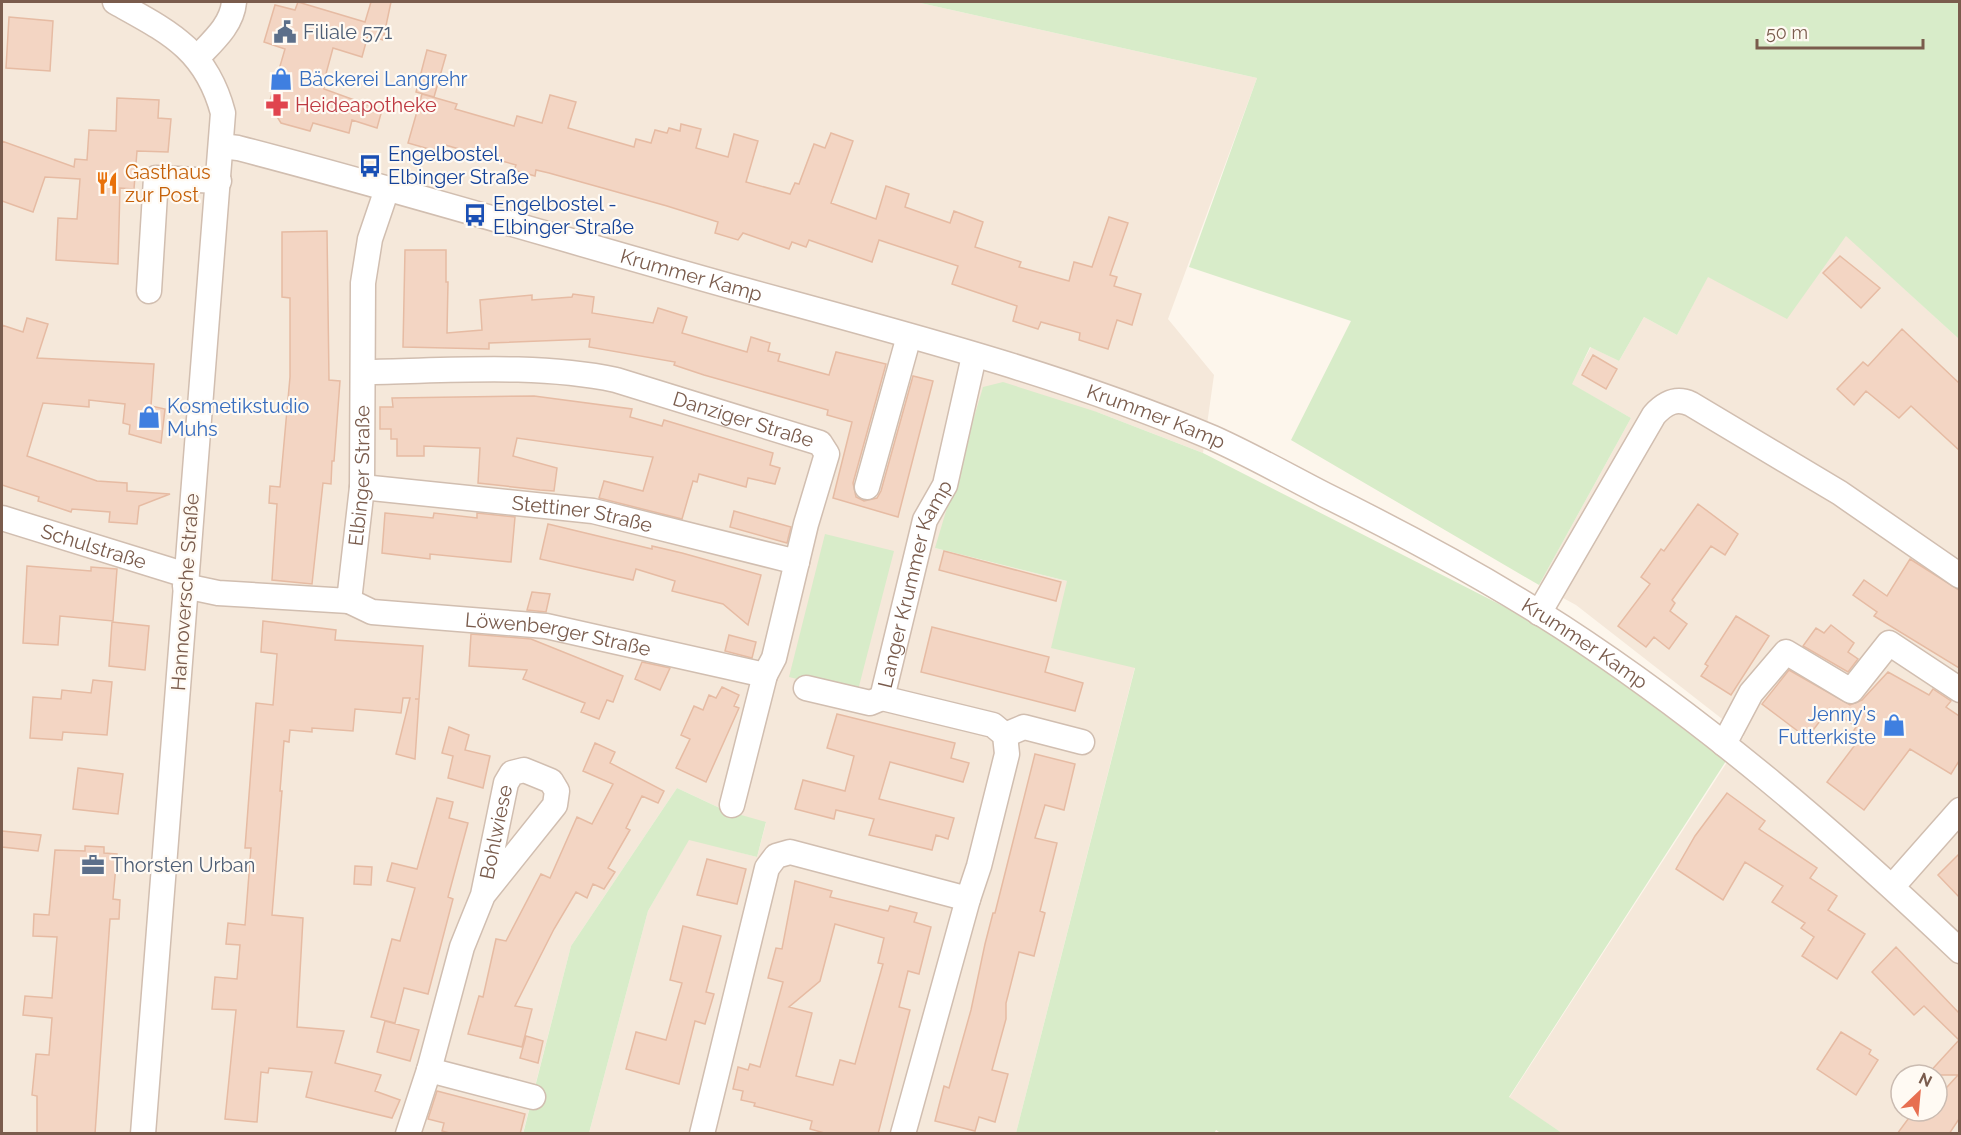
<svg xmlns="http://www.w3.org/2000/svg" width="1961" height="1135" font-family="Raleway,sans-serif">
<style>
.residential{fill:#f5e8da;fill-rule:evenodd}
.green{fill:#d8ecc9}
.building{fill:#f3d5c3;stroke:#e6bba3;stroke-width:1.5;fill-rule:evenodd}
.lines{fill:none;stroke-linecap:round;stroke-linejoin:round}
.minor-casing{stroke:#d1beb0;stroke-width:27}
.minor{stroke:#fff;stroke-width:24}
.labels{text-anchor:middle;stroke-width:4.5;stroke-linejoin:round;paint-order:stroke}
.service-label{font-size:20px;fill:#4e5e75;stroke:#fffaf3;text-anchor:start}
.shop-label{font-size:20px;fill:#366cbe;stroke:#fffaf3;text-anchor:start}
.health-label{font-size:20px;fill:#be3a42;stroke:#fffaf3;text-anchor:start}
.transit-label{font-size:20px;fill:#164399;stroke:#fffaf3;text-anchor:start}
.food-label{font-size:20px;fill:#c56008;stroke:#fffaf3;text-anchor:start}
.street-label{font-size:20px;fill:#7a5c4d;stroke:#fffaf3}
</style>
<rect width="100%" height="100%" fill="#fdf6ec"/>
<path class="residential" d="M 2,2 L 916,2 L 1257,78 L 1168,319 L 1214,375 L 1203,453 L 1097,412 L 935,548 L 1067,581 L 1135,667 L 1016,1133 L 589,1133 L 648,911 L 689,839 L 757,857 L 766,823 L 724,810 L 677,788 L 571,946 L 523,1133 L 2,1134 Z
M 1846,235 L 1959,339 L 1959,1133 L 1562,1133 L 1509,1098 L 1744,736 L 1576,605 L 1539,585 L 1631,418 L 1571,384 L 1591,347 L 1619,361 L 1644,317 L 1677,335 L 1708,276 L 1787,318 ZM 1901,1075 L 1937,1075 L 1937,1111 L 1901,1111 Z"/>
<path class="green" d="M 916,2 L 1959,2 L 1959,339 L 1846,236 L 1787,319 L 1708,277 L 1677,335 L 1644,317 L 1619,361 L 1590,347 L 1572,384 L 1631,418 L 1539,585 L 1291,440 L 1351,321 L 1189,267 L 1257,78 Z
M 1003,382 L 1097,412 L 1203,453 L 1556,633 L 1726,761 L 1509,1097 L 1562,1133 L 1222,1134 L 1216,1130 L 1214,1134 L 1016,1133 L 1135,668 L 1051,648 L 1067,581 L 935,548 L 983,387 Z
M 825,534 L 894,551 L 857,694 L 789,677 Z
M 677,788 L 724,810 L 766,822 L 757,857 L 689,840 L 648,911 L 589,1133 L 523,1134 L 571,946 Z"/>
<path class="building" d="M 298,2 L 365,22 L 371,2 L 391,2 L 383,40 L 368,35 L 362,57 L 333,48 L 324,81 L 324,89 L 382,110 L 377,128 L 352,120 L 349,133 L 313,123 L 310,131 L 281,123 L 269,104 L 285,49 L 264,42 L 275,5 L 295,10 Z
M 9,17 L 53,21 L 50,71 L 6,68 Z
M 427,50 L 446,55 L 434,97 L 416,92 Z
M 422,94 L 457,104 L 455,109 L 514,126 L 517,116 L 542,123 L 550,95 L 576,102 L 568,128 L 634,147 L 636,139 L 651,143 L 655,130 L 667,133 L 669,128 L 680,131 L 681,124 L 701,129 L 696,148 L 728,157 L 734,134 L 758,141 L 746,182 L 790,194 L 795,183 L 799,184 L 814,144 L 825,148 L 831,133 L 853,141 L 831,203 L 876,219 L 886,186 L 909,194 L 905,207 L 950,223 L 954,211 L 983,222 L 975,247 L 1021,262 L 1019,267 L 1069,281 L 1074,262 L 1092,267 L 1109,217 L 1128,223 L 1110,275 L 1117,277 L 1114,286 L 1141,294 L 1132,325 L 1117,320 L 1108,349 L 1079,340 L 1080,333 L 1041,322 L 1038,329 L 1013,321 L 1017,306 L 952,284 L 958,266 L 879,240 L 872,262 L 809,240 L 806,247 L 792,242 L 789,249 L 743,233 L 738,240 L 715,233 L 718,222 L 667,206 L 549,173 L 536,170 L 535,176 L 514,170 L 516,165 L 445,145 L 443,153 L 408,143 Z
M 117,98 L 159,100 L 158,118 L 171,119 L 168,152 L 137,151 L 134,189 L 120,188 L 118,264 L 56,260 L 58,218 L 77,219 L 80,179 L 45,177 L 33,212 L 2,201 L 2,141 L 74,167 L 75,159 L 87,160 L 89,130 L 116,131 Z
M 327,231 L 329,380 L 340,381 L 334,461 L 332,461 L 331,484 L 323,483 L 312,584 L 272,580 L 277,504 L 269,503 L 270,486 L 280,487 L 290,377 L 290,298 L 282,297 L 282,232 Z
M 405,250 L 446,250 L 446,282 L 448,282 L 447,333 L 482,330 L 480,300 L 532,295 L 532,300 L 572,297 L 573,294 L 594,297 L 592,313 L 653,323 L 658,308 L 687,317 L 682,333 L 747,352 L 751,337 L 770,343 L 768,351 L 780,354 L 778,361 L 829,375 L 836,352 L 886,364 L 853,483 L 856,497 L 864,501 L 877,498 L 881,491 L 913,376 L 933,381 L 898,517 L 833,498 L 852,422 L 827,415 L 828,410 L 704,375 L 674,365 L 675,362 L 589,347 L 590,339 L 489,343 L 489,349 L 403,347 Z
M 1840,256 L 1880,288 L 1861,308 L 1823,273 Z
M 27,318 L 48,324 L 37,358 L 154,364 L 151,406 L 165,409 L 161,443 L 129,434 L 130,425 L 123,423 L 125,404 L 89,400 L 89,407 L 43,403 L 27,456 L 97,481 L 127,483 L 127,491 L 170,494 L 139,506 L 137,524 L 109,522 L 110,512 L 72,509 L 71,512 L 38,501 L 39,497 L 2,485 L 2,325 L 23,332 Z
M 1902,329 L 1959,383 L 1959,450 L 1911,406 L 1899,418 L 1866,391 L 1854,405 L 1837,389 L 1863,362 L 1868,366 Z
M 1593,355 L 1617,369 L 1606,389 L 1582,375 Z
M 534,396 L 632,409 L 630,417 L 662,426 L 664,420 L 773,453 L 770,465 L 780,468 L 775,484 L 748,478 L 746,487 L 699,474 L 697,482 L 693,481 L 682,519 L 599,498 L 604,481 L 643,491 L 653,457 L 517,438 L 513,456 L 557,468 L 554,491 L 540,490 L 478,483 L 480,448 L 424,446 L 424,456 L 397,456 L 397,439 L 391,439 L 391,429 L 380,429 L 380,407 L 393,407 L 392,398 Z
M 1698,504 L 1738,534 L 1725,555 L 1711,546 L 1672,600 L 1675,603 L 1670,611 L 1687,624 L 1669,649 L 1654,637 L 1646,647 L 1618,626 L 1650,584 L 1641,577 L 1661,549 L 1664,551 Z
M 734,511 L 791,527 L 787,543 L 730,527 Z
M 385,513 L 433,518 L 434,513 L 477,518 L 477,513 L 515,517 L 511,562 L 430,554 L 430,559 L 382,553 Z
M 548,524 L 652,549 L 652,546 L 682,553 L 761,575 L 748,625 L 723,604 L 672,591 L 675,581 L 636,569 L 633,580 L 540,559 Z
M 944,551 L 1061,582 L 1056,601 L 939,570 Z
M 1910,559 L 1959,590 L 1959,668 L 1874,616 L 1877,612 L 1853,595 L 1864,580 L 1887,596 Z
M 27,566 L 91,571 L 91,567 L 117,569 L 113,621 L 60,616 L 58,645 L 23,643 Z
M 532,592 L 550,594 L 546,612 L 527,610 Z
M 1736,616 L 1769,636 L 1731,695 L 1701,676 L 1708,666 L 1705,664 Z
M 263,621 L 336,630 L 335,640 L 423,646 L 419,699 L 415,699 L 419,699 L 415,759 L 396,754 L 410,698 L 403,698 L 401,713 L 355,709 L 353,731 L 312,728 L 312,732 L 290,730 L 289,742 L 284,741 L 280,791 L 282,791 L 272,915 L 303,918 L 297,1027 L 344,1031 L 335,1063 L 381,1075 L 375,1091 L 400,1100 L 392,1118 L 306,1097 L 312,1072 L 269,1068 L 268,1073 L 261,1072 L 257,1122 L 225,1119 L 236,1010 L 212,1009 L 215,977 L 237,979 L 240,945 L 226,944 L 228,923 L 245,925 L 251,848 L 245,848 L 256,703 L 273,705 L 277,654 L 261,652 Z
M 112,622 L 149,626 L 145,670 L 109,666 Z
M 1831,625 L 1854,643 L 1848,652 L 1858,659 L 1848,672 L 1803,646 L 1816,628 L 1824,633 Z
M 932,627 L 1049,657 L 1045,672 L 1083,683 L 1075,711 L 921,672 Z
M 471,634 L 531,639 L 623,676 L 613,702 L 607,700 L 599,719 L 581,712 L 585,703 L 523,679 L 527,670 L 469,666 Z
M 729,635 L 756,642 L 752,658 L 725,651 Z
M 642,662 L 670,668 L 660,690 L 635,679 Z
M 1789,670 L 1850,705 L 1862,700 L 1888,672 L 1929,695 L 1933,689 L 1951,701 L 1946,707 L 1959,716 L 1959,761 L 1951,774 L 1910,749 L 1864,810 L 1827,782 L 1855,745 L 1848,740 L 1856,727 L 1830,708 L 1807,738 L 1762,704 Z
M 93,680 L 112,682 L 107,735 L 63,732 L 62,740 L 30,738 L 33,697 L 61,699 L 62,690 L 91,693 Z
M 722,687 L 739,695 L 734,706 L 739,708 L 706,782 L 676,768 L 690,739 L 681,735 L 694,706 L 703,710 L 709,695 L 716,698 Z
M 837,714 L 955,743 L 951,758 L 969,763 L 963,782 L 890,762 L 879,799 L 954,818 L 948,839 L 936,835 L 932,850 L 869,835 L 874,819 L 836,810 L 834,819 L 795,809 L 803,780 L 845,791 L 854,756 L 827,748 Z
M 449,727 L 469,735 L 465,750 L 490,756 L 483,788 L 448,778 L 453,756 L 442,753 Z
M 595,743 L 615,752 L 610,763 L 664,791 L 658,803 L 642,796 L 626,828 L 630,830 L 608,868 L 615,872 L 604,889 L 593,884 L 587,898 L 576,892 L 554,929 L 515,1006 L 532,1009 L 522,1047 L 468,1034 L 479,996 L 483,997 L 496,939 L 506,941 L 541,874 L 550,878 L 577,817 L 592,824 L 613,784 L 583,771 Z
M 1035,754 L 1075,764 L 1064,810 L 1045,805 L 1035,838 L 1057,843 L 1040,911 L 1045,913 L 1034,956 L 1019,952 L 1006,1003 L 1006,1019 L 992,1070 L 1008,1074 L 995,1122 L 979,1117 L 975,1131 L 935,1121 L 944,1086 L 949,1088 L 971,1010 L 985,944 L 993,913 L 995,913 Z
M 78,768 L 123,774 L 118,814 L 73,809 Z
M 1727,793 L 1765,821 L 1759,829 L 1817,868 L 1810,878 L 1837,896 L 1828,910 L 1865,934 L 1837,979 L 1802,956 L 1814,937 L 1801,928 L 1805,923 L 1772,902 L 1783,886 L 1745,862 L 1723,900 L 1676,869 L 1695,836 Z
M 437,798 L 453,802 L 449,818 L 468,823 L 448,897 L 453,899 L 428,994 L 404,988 L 395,1023 L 371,1017 L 392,939 L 400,941 L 415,888 L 387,881 L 392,863 L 417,869 Z
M 2,831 L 41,835 L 38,851 L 2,847 Z
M 85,846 L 104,847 L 104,853 L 117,854 L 113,899 L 120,900 L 119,919 L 110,919 L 95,1134 L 37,1134 L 37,1096 L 32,1095 L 36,1054 L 49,1055 L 52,1018 L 23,1015 L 25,996 L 52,998 L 57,937 L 33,936 L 34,914 L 49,915 L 55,850 L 85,851 Z
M 1959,854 L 1959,897 L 1938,875 Z
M 707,859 L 746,869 L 737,904 L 697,895 Z
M 355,866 L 372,867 L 371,885 L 354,884 Z
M 795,881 L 832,891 L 830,897 L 888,911 L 890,906 L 917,913 L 914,922 L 931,927 L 919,974 L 908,971 L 899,1007 L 910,1010 L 878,1134 L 828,1134 L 810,1129 L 812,1121 L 754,1106 L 755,1103 L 741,1100 L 743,1091 L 733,1089 L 738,1067 L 748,1070 L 750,1064 L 760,1067 L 783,982 L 768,978 L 776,948 L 782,949 ZM 835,924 L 884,938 L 878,963 L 883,964 L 855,1064 L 840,1060 L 833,1085 L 796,1076 L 812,1013 L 789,1007 L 820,981 Z
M 683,926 L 721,936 L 706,992 L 714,994 L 705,1024 L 695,1021 L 679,1084 L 626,1069 L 636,1032 L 666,1040 L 682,983 L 670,980 Z
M 1896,947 L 1959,1013 L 1959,1119 L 1949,1134 L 1897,1134 L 1914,1111 L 1937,1111 L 1937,1098 L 1958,1075 L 1927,1075 L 1959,1040 L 1924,1006 L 1914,1015 L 1872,972 Z
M 385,1021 L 419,1030 L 410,1061 L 377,1052 Z
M 1841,1032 L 1871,1050 L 1869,1054 L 1878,1060 L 1856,1095 L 1817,1069 Z
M 526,1036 L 543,1041 L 538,1063 L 520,1058 Z
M 437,1091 L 525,1114 L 520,1134 L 453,1134 L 442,1131 L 444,1123 L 428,1119 Z"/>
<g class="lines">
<g class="minor-casing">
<g id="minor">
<path d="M 115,2 C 169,32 206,49 223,113 L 143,1134"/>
<path d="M 197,58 C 213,41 232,25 234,2"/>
<path id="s1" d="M 221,146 L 238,148 C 404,191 568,241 733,287 C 894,331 1059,373 1213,438 C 1251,455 1288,476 1325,495 C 1406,535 1486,578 1562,627 C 1705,720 1836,833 1960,951"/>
<path d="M 149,291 L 156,178 L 219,181"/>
<path id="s2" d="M 364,372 C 447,371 535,363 616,380 L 820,443 L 827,454 L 806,524 L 774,658 L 765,675 L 732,805"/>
<path id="s3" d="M 362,487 L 593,511 L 797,562"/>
<path d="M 867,487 L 909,336"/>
<path id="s4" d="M 2,518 L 186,575"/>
<path id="s5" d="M 185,586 L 218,593 L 349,601 L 362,487 L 363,283 L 370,239 L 387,189"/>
<path id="s6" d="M 349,601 L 372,612 L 546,626 L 765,675"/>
<path d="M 1539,613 L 1654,415 C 1665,403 1676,397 1691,404 L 1840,493 L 1960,576"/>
<path d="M 806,688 L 870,703 L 882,698"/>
<path d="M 1005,735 L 1024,727 L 1082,742"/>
<path d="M 1724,744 L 1751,693 L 1786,652 L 1851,691 L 1889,643 L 1960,690"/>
<path d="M 1892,887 L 1960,810"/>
<path d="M 429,1070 L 533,1097"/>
<path id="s7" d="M 408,1134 L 429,1070 L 462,947 L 483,895 L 506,783 L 512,773 L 524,770 L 551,781 L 557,791 L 555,805 L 483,895"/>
<path d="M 702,1134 L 767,868 L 776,856 L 790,852 L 968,899"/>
<path id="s8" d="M 903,1134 L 968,899 L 979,866 L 1007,754 L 1005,735 L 993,725 L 882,698 L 925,520 L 945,485 L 974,356"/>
</g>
</g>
<use href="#minor" class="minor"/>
</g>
<defs>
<g id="civic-bare" transform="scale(1.8)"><path d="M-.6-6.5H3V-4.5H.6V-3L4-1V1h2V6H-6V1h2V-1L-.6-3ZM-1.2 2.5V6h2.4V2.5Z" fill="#5c6f8a" stroke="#fffaf3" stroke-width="2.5" paint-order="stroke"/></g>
<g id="shop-bare" transform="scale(1.8)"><path d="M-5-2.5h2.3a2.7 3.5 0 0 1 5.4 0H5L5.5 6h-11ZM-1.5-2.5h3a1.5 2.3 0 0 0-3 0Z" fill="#3f7fe0" stroke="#fffaf3" stroke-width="2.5" paint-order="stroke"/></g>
<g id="pharmacy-bare" transform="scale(1.8)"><path d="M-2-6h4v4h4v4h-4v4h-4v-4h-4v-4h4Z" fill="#e0444e" stroke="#fffaf3" stroke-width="2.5" paint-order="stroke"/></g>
<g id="bus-bare" transform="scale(1.8)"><path d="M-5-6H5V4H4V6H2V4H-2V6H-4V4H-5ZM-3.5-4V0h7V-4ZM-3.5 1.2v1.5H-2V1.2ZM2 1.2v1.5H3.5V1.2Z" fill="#1a4fb4" stroke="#fffaf3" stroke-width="2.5" paint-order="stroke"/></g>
<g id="restaurant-bare" transform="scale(1.8)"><path d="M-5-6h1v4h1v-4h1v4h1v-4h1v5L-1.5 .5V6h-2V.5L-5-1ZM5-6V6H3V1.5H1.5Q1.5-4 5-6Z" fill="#e8710a" stroke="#fffaf3" stroke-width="2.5" paint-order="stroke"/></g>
<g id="office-bare" transform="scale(1.8)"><path d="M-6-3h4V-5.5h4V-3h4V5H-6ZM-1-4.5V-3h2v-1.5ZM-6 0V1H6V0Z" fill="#5c6f8a" stroke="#fffaf3" stroke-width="2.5" paint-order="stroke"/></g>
</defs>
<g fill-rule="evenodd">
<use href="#civic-bare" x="285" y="32"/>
<use href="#shop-bare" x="281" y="79"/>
<use href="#pharmacy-bare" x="277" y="105"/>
<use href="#bus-bare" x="370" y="166"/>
<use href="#restaurant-bare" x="107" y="183"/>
<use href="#bus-bare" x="475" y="215"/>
<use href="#shop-bare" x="149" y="417"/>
<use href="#shop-bare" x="1894" y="725"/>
<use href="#office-bare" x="93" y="865"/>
</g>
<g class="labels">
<g class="service-label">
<text x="303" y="39">Filiale 571</text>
<text x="111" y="872">Thorsten Urban</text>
</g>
<g class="shop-label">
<text x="299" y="86">Bäckerei Langrehr</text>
<text x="167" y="413">Kosmetikstudio<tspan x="167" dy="23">Muhs</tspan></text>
<text x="1876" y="721" text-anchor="end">Jenny's<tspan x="1876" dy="23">Futterkiste</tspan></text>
</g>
<g class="health-label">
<text x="295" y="112">Heideapotheke</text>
</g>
<g class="transit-label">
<text x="388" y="161">Engelbostel,<tspan x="388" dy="23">Elbinger Straße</tspan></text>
<text x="493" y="211">Engelbostel -<tspan x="493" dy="23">Elbinger Straße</tspan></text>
</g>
<g class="food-label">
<text x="125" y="179">Gasthaus<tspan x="125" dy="23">zur Post</tspan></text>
</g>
<g class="street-label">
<text dy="7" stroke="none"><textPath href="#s1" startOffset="488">Krummer Kamp</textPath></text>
<text dy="7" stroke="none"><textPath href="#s1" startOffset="974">Krummer Kamp</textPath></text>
<text dy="7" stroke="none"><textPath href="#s2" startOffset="386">Danziger Straße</textPath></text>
<text dy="7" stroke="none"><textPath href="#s5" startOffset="291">Elbinger Straße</textPath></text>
<text dy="7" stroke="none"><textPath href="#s3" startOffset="222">Stettiner Straße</textPath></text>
<text dy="7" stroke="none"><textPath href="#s4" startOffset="96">Schulstraße</textPath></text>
<text dy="7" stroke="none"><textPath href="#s8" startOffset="662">Langer Krummer Kamp</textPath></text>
<text transform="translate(185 592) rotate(-86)" y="7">Hannoversche Straße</text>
<text dy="7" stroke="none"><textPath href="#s6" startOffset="213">Löwenberger Straße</textPath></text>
<text dy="7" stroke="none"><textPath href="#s1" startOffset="1460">Krummer Kamp</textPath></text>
<text dy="7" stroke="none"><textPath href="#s7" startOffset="315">Bohlwiese</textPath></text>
</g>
</g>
<rect width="1961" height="1135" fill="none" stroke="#7a5c4d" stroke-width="6"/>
<g transform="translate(1919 1093) rotate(26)"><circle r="28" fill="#fffaf3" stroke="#cabbb1" stroke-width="1.5"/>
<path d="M0-4.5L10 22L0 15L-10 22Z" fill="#e76f51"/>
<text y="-9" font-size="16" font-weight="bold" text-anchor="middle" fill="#7a5c4d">N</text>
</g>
<path d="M1757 39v9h166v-9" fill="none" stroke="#7a5c4d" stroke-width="3"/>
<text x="1766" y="39" font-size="18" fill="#7a5c4d" stroke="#fffaf3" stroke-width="4.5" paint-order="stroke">50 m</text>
</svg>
